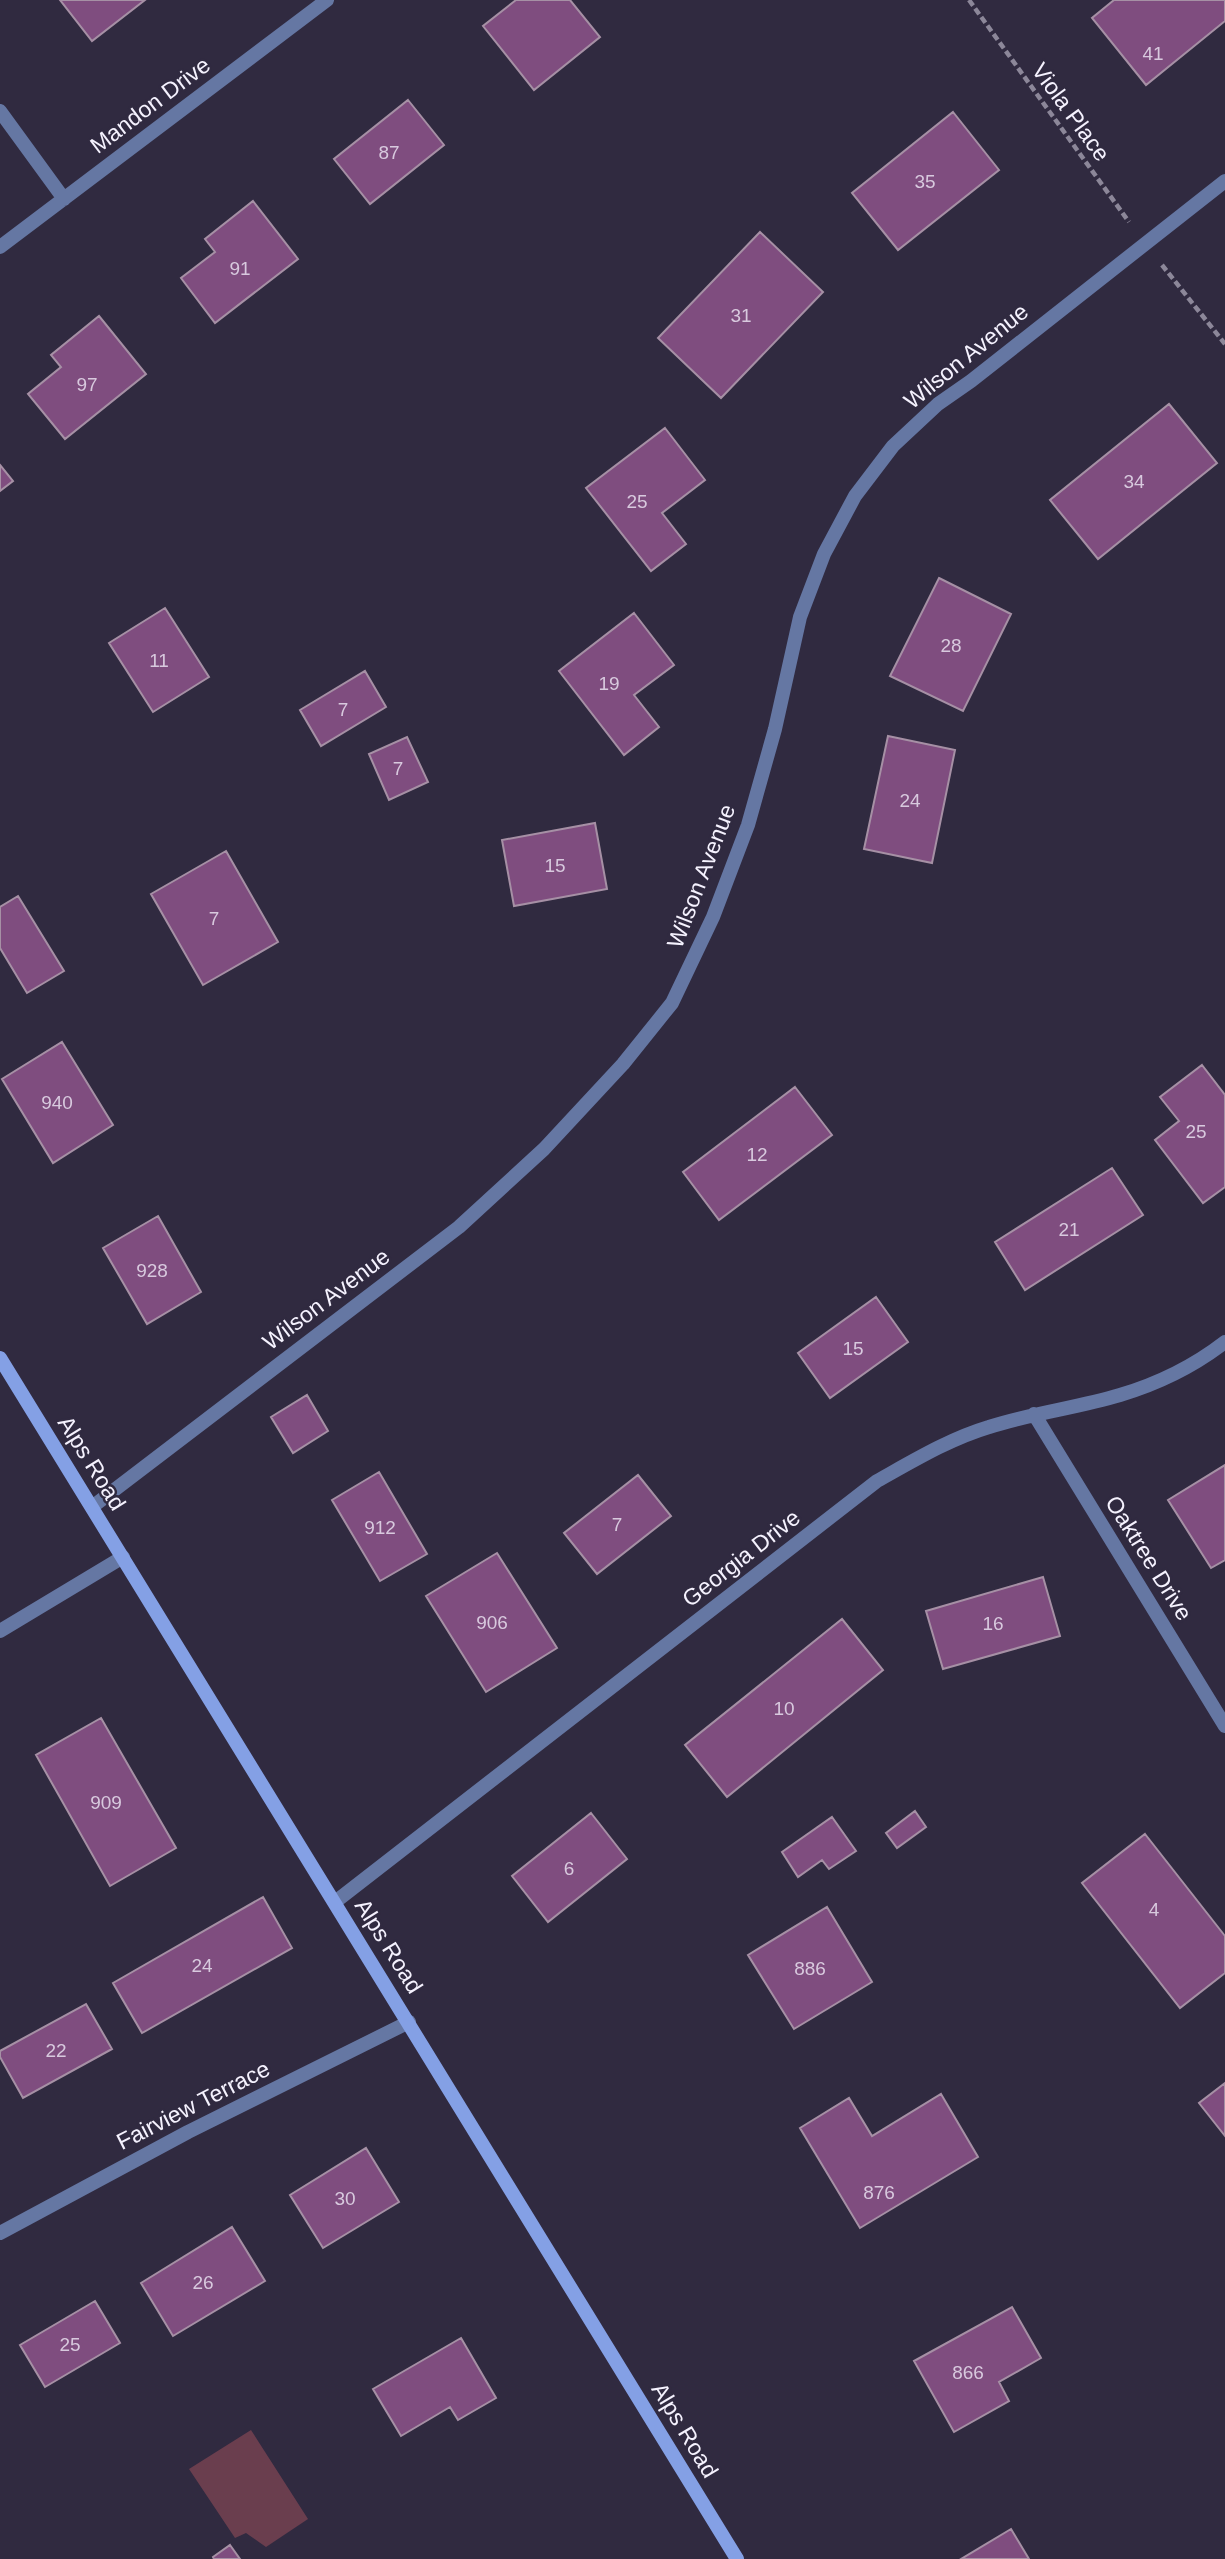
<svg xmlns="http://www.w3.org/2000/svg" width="1225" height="2559" font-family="Helvetica,sans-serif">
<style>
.green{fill:#6a3e4e}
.building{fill:#7f4d7f;stroke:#a690a5;stroke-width:2}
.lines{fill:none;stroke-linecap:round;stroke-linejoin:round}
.path{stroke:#8c8799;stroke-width:4.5;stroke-dasharray:7 3.5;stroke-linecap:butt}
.street{stroke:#6577a3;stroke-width:14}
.secondary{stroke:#84a0e5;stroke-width:14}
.labels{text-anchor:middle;stroke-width:5;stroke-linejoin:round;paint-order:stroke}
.number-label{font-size:19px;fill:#d8c9de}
.street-label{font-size:23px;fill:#f5f2fe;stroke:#302a40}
</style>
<rect width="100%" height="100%" fill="#302a40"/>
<path class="green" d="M 251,2430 L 308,2519 L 266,2547 L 246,2533 L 235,2538 L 189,2469 Z"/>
<path class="building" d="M 60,0 L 145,0 L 92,41 Z
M 516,0 L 570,0 L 600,37 L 534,90 L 483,26 Z
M 1114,0 L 1225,0 L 1225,21 L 1146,85 L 1092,18 Z
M 408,100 L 444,145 L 370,204 L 334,159 Z
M 953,112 L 999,170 L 898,250 L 852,193 Z
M 253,201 L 298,259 L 215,323 L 181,278 L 215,252 L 205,239 Z
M 760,232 L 823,292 L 721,398 L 658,338 Z
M 99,316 L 146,374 L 65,439 L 28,394 L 61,367 L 51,355 Z
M 1169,404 L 1217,463 L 1098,559 L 1050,500 Z
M 665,428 L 705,480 L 662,513 L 686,544 L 651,571 L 586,488 Z
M 0,465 L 13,481 L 0,491 Z
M 939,578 L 1011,614 L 963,711 L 890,676 Z
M 165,608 L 209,677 L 153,712 L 109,643 Z
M 634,613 L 674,665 L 634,695 L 659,727 L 624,755 L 559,671 Z
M 365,671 L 386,707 L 321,746 L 300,710 Z
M 888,736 L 955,750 L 932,863 L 864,849 Z
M 407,737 L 428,782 L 389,800 L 369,754 Z
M 595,823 L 607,889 L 514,906 L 502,840 Z
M 226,851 L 278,942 L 203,985 L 151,894 Z
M 18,896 L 64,971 L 27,993 L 0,948 L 0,907 Z
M 62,1042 L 113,1125 L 53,1163 L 2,1079 Z
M 1202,1065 L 1225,1095 L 1225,1187 L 1203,1203 L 1155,1140 L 1179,1121 L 1160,1097 Z
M 795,1087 L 832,1135 L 719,1220 L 683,1172 Z
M 1112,1168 L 1143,1215 L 1025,1290 L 995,1242 Z
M 158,1216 L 201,1292 L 147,1324 L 103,1248 Z
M 876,1297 L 908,1342 L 830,1398 L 798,1353 Z
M 307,1395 L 328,1431 L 293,1453 L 271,1417 Z
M 1225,1465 L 1225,1560 L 1211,1568 L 1168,1500 Z
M 379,1472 L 427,1554 L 380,1581 L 332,1500 Z
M 638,1475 L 671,1516 L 597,1574 L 564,1533 Z
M 497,1553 L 557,1648 L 486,1692 L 426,1596 Z
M 1043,1577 L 1060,1636 L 943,1669 L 926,1611 Z
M 842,1619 L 883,1670 L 727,1797 L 685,1745 Z
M 101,1718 L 176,1848 L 110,1886 L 36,1755 Z
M 915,1811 L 926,1827 L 897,1848 L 886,1833 Z
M 591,1813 L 627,1859 L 548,1922 L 512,1876 Z
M 832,1817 L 856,1851 L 829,1869 L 822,1860 L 798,1877 L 782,1852 Z
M 1145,1834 L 1225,1936 L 1225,1973 L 1180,2008 L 1082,1883 Z
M 263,1897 L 292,1948 L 142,2033 L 113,1983 Z
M 827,1907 L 872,1982 L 794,2029 L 748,1955 Z
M 86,2004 L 112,2049 L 23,2098 L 0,2057 L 0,2051 Z
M 1225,2083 L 1225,2136 L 1199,2103 Z
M 941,2094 L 978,2157 L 860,2228 L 800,2128 L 849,2098 L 872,2136 Z
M 366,2148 L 399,2202 L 323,2248 L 290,2195 Z
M 232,2227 L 265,2281 L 173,2336 L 141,2283 Z
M 95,2301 L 120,2343 L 45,2387 L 20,2345 Z
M 1012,2307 L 1041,2358 L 999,2382 L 1009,2401 L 954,2432 L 914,2361 Z
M 461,2338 L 496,2398 L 458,2420 L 450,2407 L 401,2436 L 373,2389 Z
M 1011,2529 L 1029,2559 L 961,2559 Z
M 230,2545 L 240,2559 L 214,2559 L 213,2557 Z"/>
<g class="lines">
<path class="path" d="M 969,0 L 1129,222
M 1162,265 L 1225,344"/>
<path class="street" d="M 0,111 L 64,199
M 0,247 L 327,0
M 1034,1414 L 1225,1726
M 92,1507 L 459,1227 L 544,1149 L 623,1064 L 672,1003 L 713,917 L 748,825 L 775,729 L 800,617 L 824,554 L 855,496 L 893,446 L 938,404 L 971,381 L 1225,181
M 0,1631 L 123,1557
M 335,1902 L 877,1481 C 913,1461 949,1439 989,1427 C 1032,1413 1077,1408 1120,1395 C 1157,1384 1194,1366 1225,1342
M 0,2233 L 188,2132 L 409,2022"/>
<path class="secondary" d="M 0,1358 L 737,2559"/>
</g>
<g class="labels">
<g class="number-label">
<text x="1153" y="60">41</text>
<text x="389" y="159">87</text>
<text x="925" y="188">35</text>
<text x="240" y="275">91</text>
<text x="741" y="322">31</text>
<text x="87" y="391">97</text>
<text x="1134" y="488">34</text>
<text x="637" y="508">25</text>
<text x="951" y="652">28</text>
<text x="159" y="667">11</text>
<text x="609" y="690">19</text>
<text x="343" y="716">7</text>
<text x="398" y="775">7</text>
<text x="910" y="807">24</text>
<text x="555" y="872">15</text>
<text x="214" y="925">7</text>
<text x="57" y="1109">940</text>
<text x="1196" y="1138">25</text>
<text x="757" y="1161">12</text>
<text x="1069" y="1236">21</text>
<text x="152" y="1277">928</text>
<text x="853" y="1355">15</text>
<text x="617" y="1531">7</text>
<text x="380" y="1534">912</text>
<text x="492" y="1629">906</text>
<text x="993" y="1630">16</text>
<text x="784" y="1715">10</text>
<text x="106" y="1809">909</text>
<text x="569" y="1875">6</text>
<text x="1154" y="1916">4</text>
<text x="202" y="1972">24</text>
<text x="810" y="1975">886</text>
<text x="56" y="2057">22</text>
<text x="879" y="2199">876</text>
<text x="345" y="2205">30</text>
<text x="203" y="2289">26</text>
<text x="70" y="2351">25</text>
<text x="968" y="2379">866</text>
</g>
<g class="street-label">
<text transform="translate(150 105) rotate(-37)" y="8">Mandon Drive</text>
<text transform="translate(1071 112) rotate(54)" y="8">Viola Place</text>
<text transform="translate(966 356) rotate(-39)" y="8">Wilson Avenue</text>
<text transform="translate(701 876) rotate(-69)" y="8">Wilson Avenue</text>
<text transform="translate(326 1299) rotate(-37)" y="8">Wilson Avenue</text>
<text transform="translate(92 1463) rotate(58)" y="8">Alps Road</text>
<text transform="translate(741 1558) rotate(-38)" y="8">Georgia Drive</text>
<text transform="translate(1149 1558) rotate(58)" y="8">Oaktree Drive</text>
<text transform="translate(389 1946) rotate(58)" y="8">Alps Road</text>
<text transform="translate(193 2105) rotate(-27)" y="8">Fairview Terrace</text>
<text transform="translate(685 2430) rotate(59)" y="8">Alps Road</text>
</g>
</g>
</svg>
